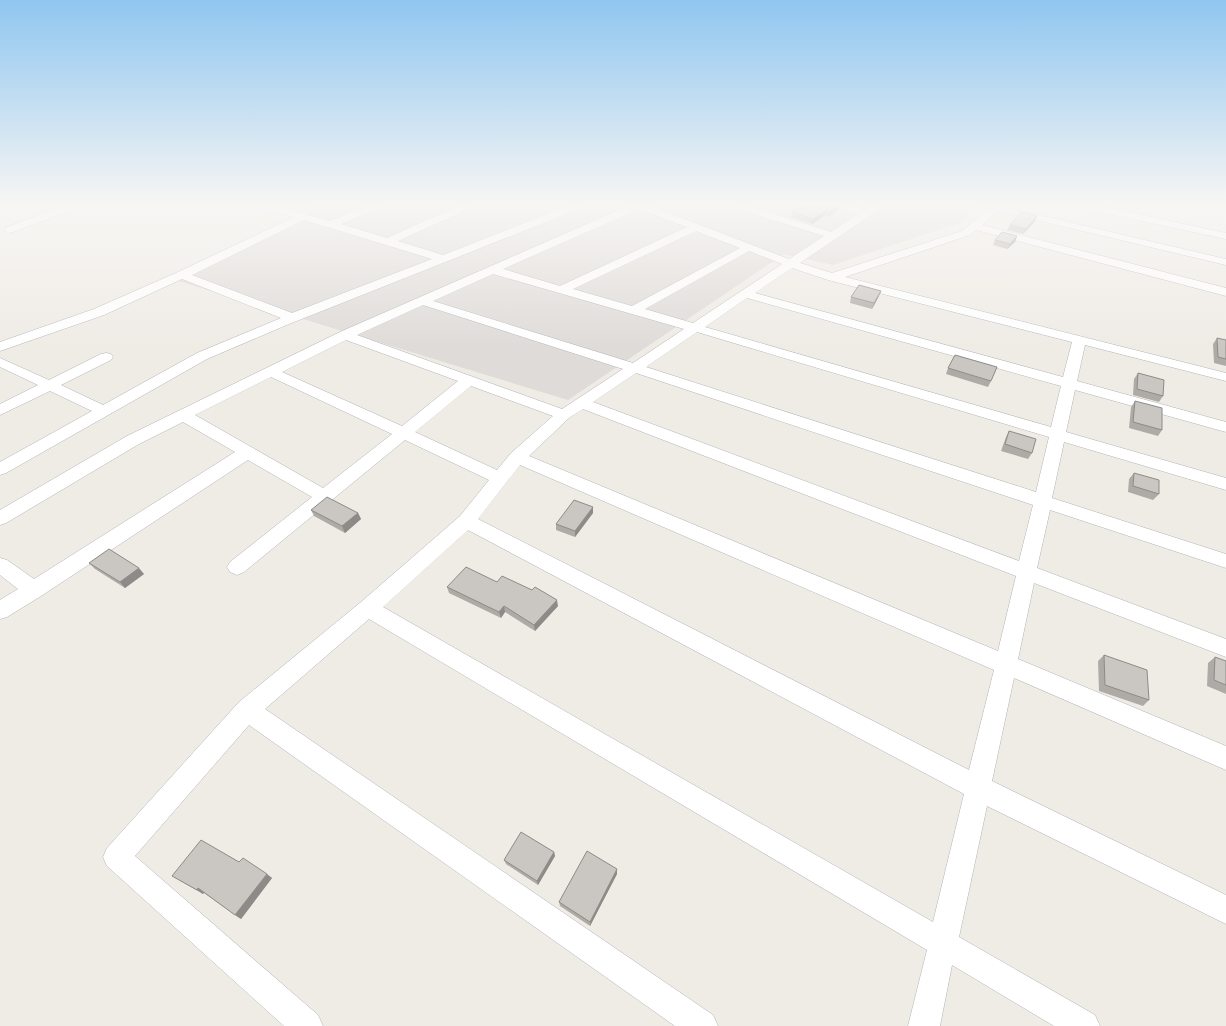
<svg xmlns="http://www.w3.org/2000/svg" width="1226" height="1026" font-family="Ubuntu,sans-serif">
<style>
.industrial{fill:#dedbd8}
.lines{fill:none;stroke-linecap:round;stroke-linejoin:round}
.minor-casing{stroke:#b1b4b7;stroke-width:1}
.minor{fill:#fff;fill-rule:evenodd}
.wall{fill:#aeaba7}
.shaded-wall{fill:#8d8b88}
.building{fill:#cac7c2;stroke:#8d8b88}
</style>
<rect width="100%" height="100%" fill="#efece6"/>
<path class="industrial" d="M 324,203 L 981,203 L 959,223 L 833,265 L 784,254 L 568,400 L 175,280 Z"/>
<g class="lines">
<g class="minor-casing">
<path id="minor" d="M 0,203 L 13,203 L 12,205 L 0,209 Z
M 70,203 L 85,203 L 84,205 L 13,232 L 9,233 L 4,230 L 5,228 Z
M 244,203 L 263,203 L 330,221 L 374,203 L 388,203 L 387,205 L 341,224 L 387,238 L 465,203 L 479,203 L 478,205 L 398,241 L 443,255 L 576,203 L 590,203 L 589,205 L 289,324 L 207,359 L 6,473 L 0,475 L 0,462 L 92,411 L 50,391 L 0,415 L 0,404 L 38,385 L 0,367 L 0,358 L 49,380 L 101,354 L 106,353 L 111,354 L 113,357 L 111,360 L 61,385 L 103,405 L 197,353 L 281,318 L 182,279 L 104,315 L 0,351 L 0,342 L 94,309 L 178,272 L 294,217 L 245,205 ZM 304,220 L 432,259 L 292,313 L 192,275 Z
M 635,203 L 649,203 L 648,205 L 789,259 L 824,236 L 726,205 L 725,203 L 741,203 L 831,232 L 858,214 L 831,205 L 830,203 L 846,203 L 865,209 L 874,203 L 886,203 L 871,215 L 800,263 L 832,273 L 962,231 L 996,203 L 1007,203 L 1004,207 L 1226,259 L 1226,265 L 998,211 L 982,225 L 1226,288 L 1226,296 L 976,230 L 970,235 L 845,277 L 1226,373 L 1226,381 L 1085,345 L 1077,381 L 1226,422 L 1226,432 L 1075,390 L 1066,432 L 1226,478 L 1226,490 L 1064,442 L 1052,498 L 1226,554 L 1226,568 L 1050,510 L 1037,568 L 1226,639 L 1226,657 L 1034,583 L 1018,659 L 1226,746 L 1226,770 L 1014,678 L 992,781 L 1226,895 L 1226,924 L 987,806 L 959,937 L 1095,1015 L 1100,1026 L 1054,1026 L 952,965 L 940,1026 L 908,1026 L 927,950 L 369,619 L 265,709 L 713,1015 L 718,1026 L 675,1026 L 249,725 L 135,856 L 318,1015 L 323,1026 L 284,1026 L 107,866 L 103,857 L 107,848 L 239,702 L 361,602 L 460,516 L 489,480 L 405,440 L 244,572 L 237,575 L 230,572 L 227,567 L 230,562 L 312,497 L 248,460 L 41,596 L 7,617 L 0,619 L 0,600 L 18,589 L 0,575 L 0,558 L 7,560 L 34,579 L 235,452 L 183,422 L 139,444 L 6,523 L 0,525 L 0,510 L 127,436 L 340,332 ZM 639,209 L 687,227 L 560,286 L 503,269 ZM 696,231 L 740,248 L 632,306 L 573,289 ZM 749,251 L 782,264 L 693,323 L 645,309 ZM 792,268 L 828,280 L 1072,342 L 1063,377 L 755,293 ZM 493,274 L 684,329 L 633,363 L 433,301 ZM 747,298 L 1061,386 L 1051,427 L 705,327 ZM 423,305 L 623,369 L 562,409 L 357,335 ZM 697,332 L 1049,437 L 1036,492 L 646,367 ZM 346,340 L 458,381 L 402,426 L 282,372 ZM 636,373 L 1033,505 L 1019,561 L 593,402 ZM 271,377 L 392,434 L 323,488 L 195,415 ZM 471,386 L 553,416 L 511,453 L 497,470 L 415,432 ZM 583,409 L 1016,576 L 998,651 L 529,456 L 569,418 ZM 520,465 L 994,670 L 969,770 L 478,519 ZM 468,530 L 964,794 L 933,922 L 383,607 Z
M 1066,203 L 1086,203 L 1226,233 L 1226,239 L 1071,206 Z"/>
</g>
<use href="#minor" class="minor"/>
</g>
<path class="wall" d="M 839,209 L 828,217 L 824,216 L 812,224 L 791,217 L 792,212 Z
M 1037,216 L 1035,221 L 1023,234 L 1007,230 L 1010,225 Z
M 1017,236 L 1015,242 L 1007,249 L 993,245 L 995,240 Z
M 879,296 L 872,309 L 850,303 L 851,297 Z
M 1217,338 L 1226,340 L 1226,366 L 1214,363 L 1213,344 Z
M 948,368 L 991,381 L 988,387 L 946,374 Z
M 1138,373 L 1163,396 L 1159,402 L 1133,395 L 1134,379 Z
M 1135,401 L 1162,430 L 1158,436 L 1129,428 L 1131,407 Z
M 1009,431 L 1032,453 L 1028,459 L 1001,451 L 1006,437 Z
M 1134,473 L 1159,494 L 1153,500 L 1128,492 L 1129,479 Z
M 311,510 L 358,513 L 361,519 L 345,533 L 314,516 Z
M 593,513 L 575,537 L 556,530 L 556,524 Z
M 89,563 L 144,574 L 125,588 L 95,569 Z
M 497,582 L 558,606 L 535,631 L 505,612 L 501,618 L 449,593 L 447,587 Z
M 1104,655 L 1149,700 L 1143,706 L 1099,691 L 1098,661 Z
M 1215,657 L 1226,661 L 1226,694 L 1207,686 L 1208,663 Z
M 554,852 L 555,856 L 538,885 L 506,864 L 504,860 Z
M 239,862 L 272,878 L 241,919 L 204,893 L 203,894 L 172,876 Z
M 617,869 L 617,874 L 590,926 L 560,906 L 559,902 Z"/>
<path class="shaded-wall" d="M 840,204 L 839,209 L 828,217 L 829,212 Z
M 825,211 L 824,216 L 812,224 L 813,219 Z
M 1037,216 L 1035,221 L 1023,234 L 1026,229 Z
M 1017,236 L 1015,242 L 1007,249 L 1010,244 Z
M 881,291 L 879,296 L 872,309 L 874,303 Z
M 593,507 L 593,513 L 575,537 L 575,531 Z
M 358,513 L 361,519 L 345,533 L 342,526 Z
M 139,568 L 144,574 L 125,588 L 120,582 Z
M 557,600 L 558,606 L 535,631 L 534,625 Z
M 504,606 L 505,612 L 501,618 L 499,612 Z
M 554,852 L 555,856 L 538,885 L 537,881 Z
M 617,869 L 617,874 L 590,926 L 590,922 Z
M 267,874 L 272,878 L 241,919 L 235,915 Z
M 198,888 L 204,892 L 203,894 L 197,890 Z"/>
<path class="building" d="M 806,203 L 836,203 L 840,204 L 829,212 L 825,211 L 813,219 L 792,212 Z
M 1021,212 L 1037,216 L 1026,229 L 1010,225 Z
M 1002,232 L 1017,236 L 1010,244 L 995,240 Z
M 859,285 L 881,291 L 874,303 L 851,297 Z
M 1217,338 L 1226,340 L 1226,359 L 1218,357 Z
M 955,355 L 997,367 L 991,381 L 948,368 Z
M 1138,373 L 1164,380 L 1163,396 L 1137,389 Z
M 1135,401 L 1162,408 L 1162,430 L 1133,422 Z
M 1009,431 L 1036,439 L 1032,453 L 1005,444 Z
M 1134,473 L 1159,480 L 1159,494 L 1133,486 Z
M 327,497 L 358,513 L 342,526 L 311,510 Z
M 574,500 L 593,507 L 575,531 L 556,524 Z
M 109,549 L 139,568 L 120,582 L 89,563 Z
M 466,567 L 497,582 L 502,576 L 532,590 L 535,587 L 557,600 L 534,625 L 504,606 L 499,612 L 447,587 Z
M 1104,655 L 1147,670 L 1149,700 L 1105,685 Z
M 1215,657 L 1226,661 L 1226,685 L 1214,680 Z
M 521,832 L 554,852 L 537,881 L 504,860 Z
M 201,840 L 239,862 L 243,858 L 267,874 L 235,915 L 198,888 L 197,890 L 172,876 Z
M 587,851 L 617,869 L 590,922 L 559,902 Z"/>
<linearGradient id="sky" x2="0" y2="1"><stop stop-color="#8fc6f0"/><stop offset="0.59" stop-color="#f8f6f4"/><stop offset="1" stop-color="#f8f6f4" stop-opacity="0"/></linearGradient>
<rect width="1226" height="347" fill="url(#sky)"/>
</svg>
